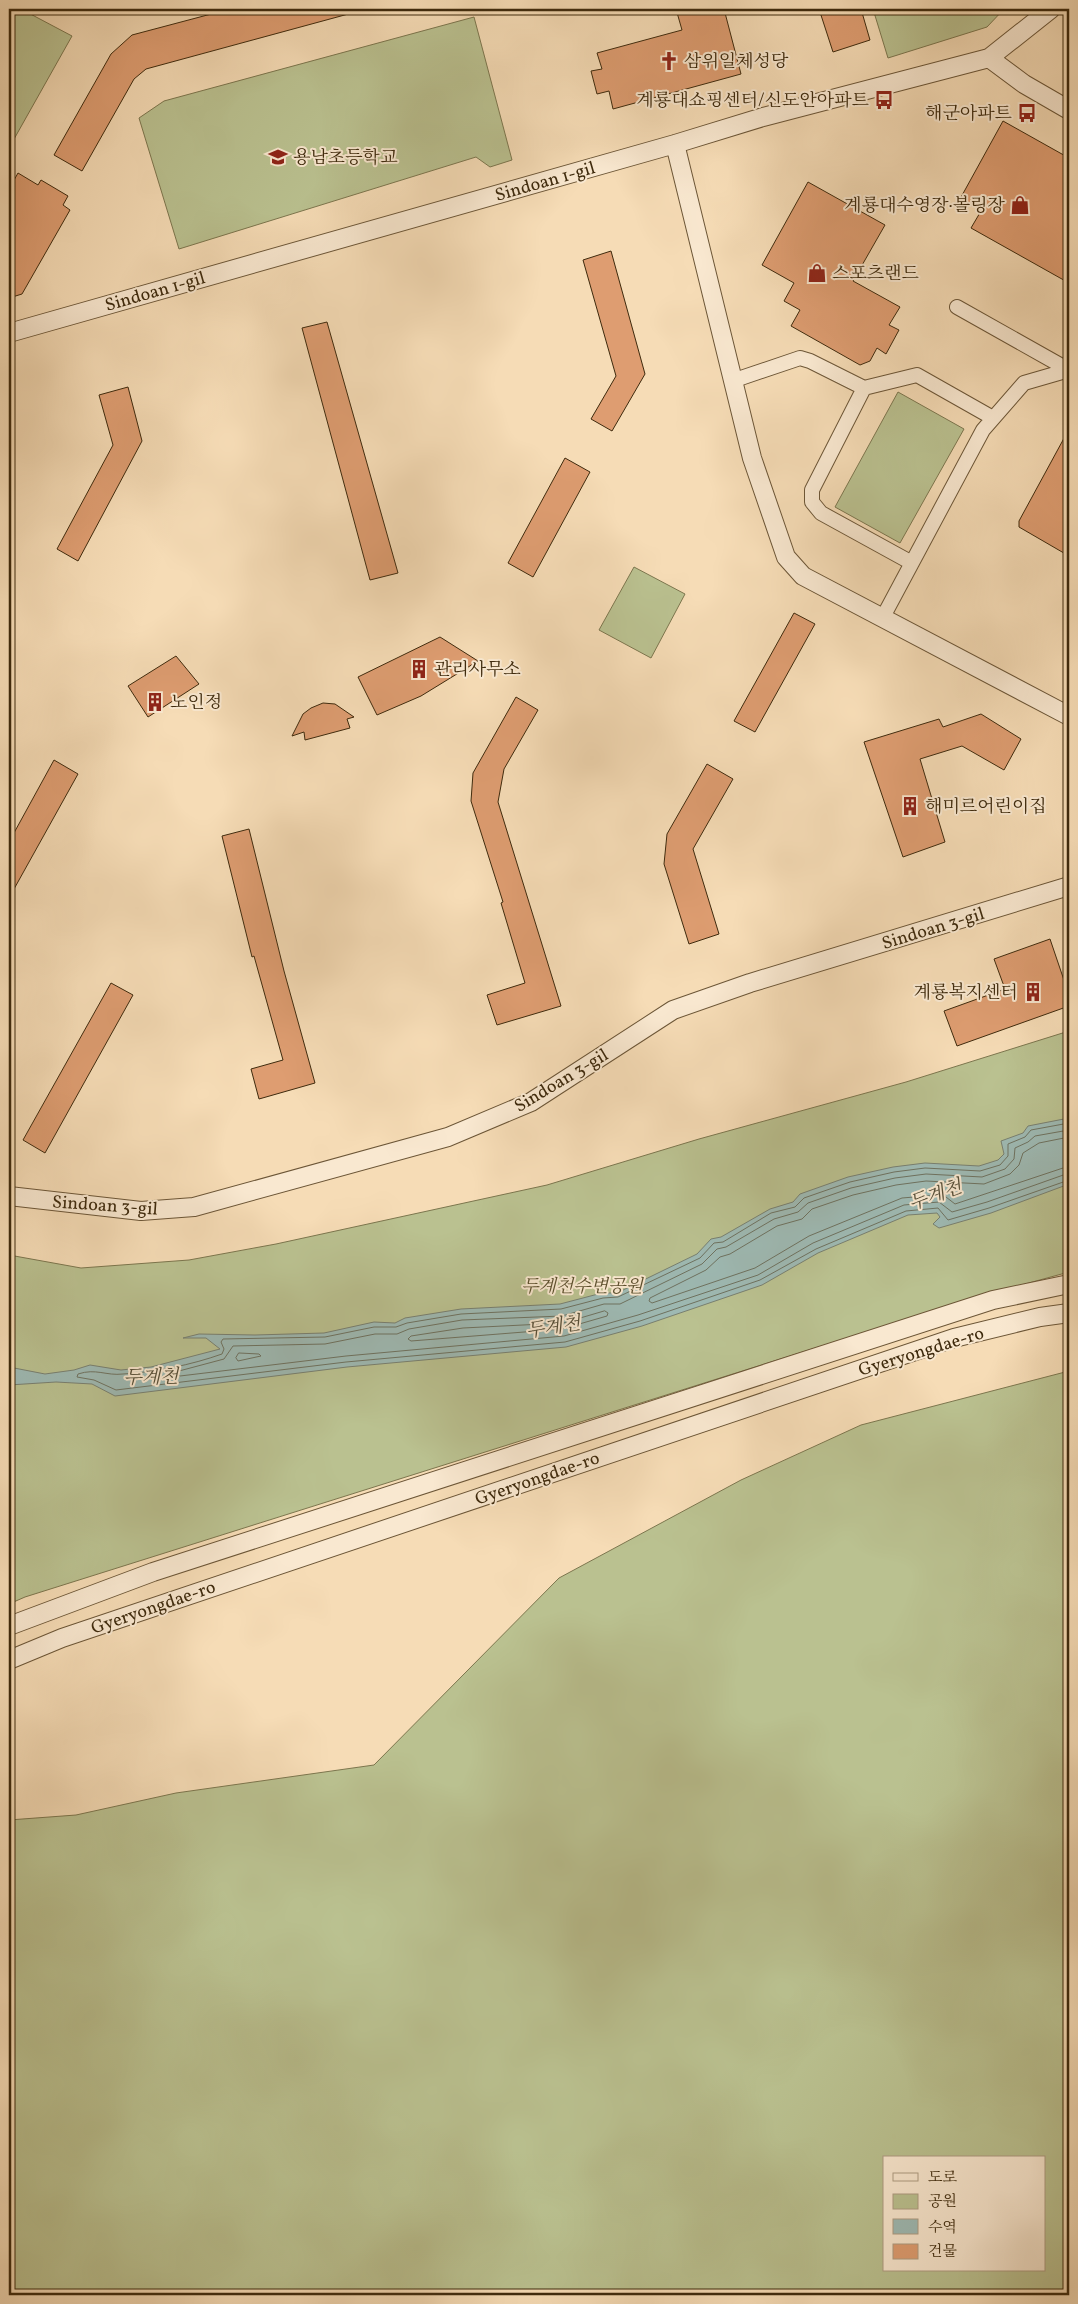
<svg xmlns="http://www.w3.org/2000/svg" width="1078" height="2304" font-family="Vollkorn,'Noto Serif KR',serif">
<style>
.green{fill:#bac190;stroke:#7c764e;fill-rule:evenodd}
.water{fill:#9ebab4;stroke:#788071}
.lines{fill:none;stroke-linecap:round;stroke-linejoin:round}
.shore{stroke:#6e7260;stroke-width:1}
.building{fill:#de9d71;stroke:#3e2a0d}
.minor-casing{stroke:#6c5637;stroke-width:16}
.tertiary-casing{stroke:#6c5637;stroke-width:20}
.minor{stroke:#f9e8d0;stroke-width:14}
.tertiary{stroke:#f9e8d0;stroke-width:18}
.labels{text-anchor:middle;stroke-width:4;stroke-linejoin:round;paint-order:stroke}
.poi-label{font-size:18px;fill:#3e2a0d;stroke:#f9e8d0;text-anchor:start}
.street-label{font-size:18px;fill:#3e2a0d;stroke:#f9e8d0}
.park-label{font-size:18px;font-style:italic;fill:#5d502e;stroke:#f9e8d0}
.water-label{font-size:19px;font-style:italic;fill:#564e37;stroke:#f9e8d0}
</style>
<rect width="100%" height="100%" fill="#f6dcb6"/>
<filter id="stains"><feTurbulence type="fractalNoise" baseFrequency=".004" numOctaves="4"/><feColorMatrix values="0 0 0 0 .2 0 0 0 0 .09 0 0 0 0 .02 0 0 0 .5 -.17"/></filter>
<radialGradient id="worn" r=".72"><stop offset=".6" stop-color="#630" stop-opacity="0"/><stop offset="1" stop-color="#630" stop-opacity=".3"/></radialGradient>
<path class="green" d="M 9,9 L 21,9 L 72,36 L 9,148 Z
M 873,9 L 1004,9 L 987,27 L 888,58 Z
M 474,17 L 512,160 L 490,167 L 476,157 L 179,249 L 139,118 L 164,101 Z
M 898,392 L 964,429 L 900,543 L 835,507 Z
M 634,567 L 685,594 L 651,658 L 599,630 Z
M 1069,1031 L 1069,1272 L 974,1298 L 25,1597 L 9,1604 L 9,1255 L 81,1268 L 189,1260 L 276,1244 L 547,1185 L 699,1139 L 906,1082 Z
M 1069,1371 L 1069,2295 L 9,2295 L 9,1820 L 76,1815 L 176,1793 L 374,1765 L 559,1578 L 741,1480 L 861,1425 ZM 884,2158 L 1044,2158 L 1044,2270 L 884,2270 Z"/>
<path class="water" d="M 1069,1118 L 1069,1184 L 991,1213 L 939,1228 L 933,1224 L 940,1217 L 937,1213 L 908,1215 L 818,1253 L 762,1285 L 642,1326 L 566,1347 L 347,1367 L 115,1396 L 92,1384 L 56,1382 L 9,1385 L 9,1367 L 45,1374 L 74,1370 L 90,1365 L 121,1370 L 151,1367 L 220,1349 L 206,1338 L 183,1338 L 199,1334 L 255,1335 L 324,1333 L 374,1322 L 395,1323 L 405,1318 L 461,1309 L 560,1304 L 602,1293 L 617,1293 L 697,1254 L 711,1239 L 721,1237 L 770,1209 L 793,1202 L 800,1194 L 848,1177 L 893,1167 L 925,1163 L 979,1166 L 998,1160 L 1004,1154 L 1001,1141 L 1023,1133 L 1028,1126 Z"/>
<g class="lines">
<path class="shore" d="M 1069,1123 L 1031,1130 L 1025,1137 L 1008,1144 L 1008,1156 L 1000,1165 L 980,1171 L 925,1168 L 894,1172 L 850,1182 L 804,1198 L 795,1207 L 771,1213 L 723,1242 L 714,1243 L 700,1258 L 618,1297 L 603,1298 L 561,1309 L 461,1314 L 407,1323 L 396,1327 L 374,1327 L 325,1337 L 223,1339 L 221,1342 L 224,1349 L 222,1354 C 191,1365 156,1372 123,1374 C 106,1376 96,1368 78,1374 L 77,1377 L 94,1380 L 116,1390 L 346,1362 L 565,1342 L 640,1321 L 760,1280 L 816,1249 L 906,1211 L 938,1208 L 948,1220 L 989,1208 L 1069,1180
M 1069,1130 L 1035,1136 L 1028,1142 L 1015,1148 L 1014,1159 L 1005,1169 L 982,1177 L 926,1174 L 895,1178 L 851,1188 L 808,1203 L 798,1212 L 774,1219 L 726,1247 L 717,1249 L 702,1264 L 620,1304 L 604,1304 L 562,1316 L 462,1320 L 409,1329 L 397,1334 L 375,1334 L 325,1344 L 233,1346 L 224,1359 L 179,1371 L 177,1374 L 180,1376 L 346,1356 L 564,1336 L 638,1315 L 758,1275 L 813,1243 L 904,1205 L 939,1202 L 952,1212 L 987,1202 L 1069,1173
M 1069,1137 L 1039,1143 L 1023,1153 L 1019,1165 L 1010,1174 L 984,1184 L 926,1181 L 896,1185 L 853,1195 L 812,1209 L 802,1219 L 777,1226 L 730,1254 L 720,1257 L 706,1270 L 650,1298 L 649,1301 L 652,1303 L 755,1268 L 809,1236 L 902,1198 L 938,1195 L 946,1197 L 955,1204 L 1069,1166
M 605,1311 L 608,1313 L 607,1316 L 562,1329 L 411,1341 L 408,1339 L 411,1336 L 463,1328 L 563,1323 Z
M 239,1353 L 259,1354 L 261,1356 L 238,1361 L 236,1358 Z"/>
</g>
<path class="building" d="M 230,9 L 352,9 L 352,13 L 146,69 L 134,79 L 82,171 L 54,155 L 111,54 L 132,35 Z
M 676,9 L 724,9 L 741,74 L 613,109 L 609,91 L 597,94 L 591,71 L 602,69 L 597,53 L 682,30 Z
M 819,9 L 861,9 L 870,40 L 833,52 Z
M 1003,121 L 1069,158 L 1069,283 L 971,228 L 981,211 L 960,199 Z
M 18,173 L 38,185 L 41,180 L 68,196 L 63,205 L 70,210 L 22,294 L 9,298 L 9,189 Z
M 808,182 L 885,225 L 853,281 L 900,307 L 889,325 L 899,330 L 886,354 L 877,348 L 870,361 L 860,365 L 791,326 L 800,310 L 784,301 L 794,283 L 762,265 Z
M 611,251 L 645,374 L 612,431 L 591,419 L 616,376 L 583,260 Z
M 327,322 L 398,573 L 370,580 L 302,328 Z
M 128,387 L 142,441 L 78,561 L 57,549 L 113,445 L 99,395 Z
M 1069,429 L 1069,556 L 1019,527 L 1019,521 Z
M 565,458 L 590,472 L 533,577 L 508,563 Z
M 794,613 L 815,624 L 755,732 L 734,721 Z
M 440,637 L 478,661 L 421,696 L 377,715 L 358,677 Z
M 176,656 L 199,684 L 148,717 L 128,686 Z
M 516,697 L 538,710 L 504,769 L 498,802 L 561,1006 L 497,1025 L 487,995 L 525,983 L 501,903 L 503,902 L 471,801 L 473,773 Z
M 323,703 L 335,704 L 354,717 L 347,719 L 350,728 L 305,740 L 304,732 L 292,736 L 303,714 L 311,708 Z
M 981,714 L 1021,739 L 1004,770 L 962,746 L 920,759 L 945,842 L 903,857 L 864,742 L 939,719 L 943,727 Z
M 54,760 L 78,774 L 9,898 L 9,842 Z
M 707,764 L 733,779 L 693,849 L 719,934 L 689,944 L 664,864 L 667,834 Z
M 249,829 L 284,971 L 315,1083 L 259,1099 L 251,1069 L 283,1060 L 254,956 L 252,957 L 222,836 Z
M 1050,939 L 1069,995 L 1069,1006 L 957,1046 L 944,1011 L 1005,989 L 994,959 Z
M 111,983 L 133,995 L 45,1153 L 23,1140 Z"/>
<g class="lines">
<g class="minor-casing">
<path id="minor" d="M 957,307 L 1069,370
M 732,381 L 800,358 L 810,361 L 864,388 L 917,375 L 993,418
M 864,388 L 812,490 L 812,502 L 821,513 L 912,563
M 883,617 L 983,430 L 1024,383 L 1069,370"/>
</g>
<g class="tertiary-casing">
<path id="tertiary" d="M 989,58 L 1024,84 L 1069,110
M 675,144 L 752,458 L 786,557 L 803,576 L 1069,716
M 9,333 L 675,144 L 763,117 L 989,58 L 1051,9
M 9,1196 L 141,1211 L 194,1207 L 448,1137 L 531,1102 L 673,1010 L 750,983 L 1069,886
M 9,1626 L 153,1572 L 993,1300 L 1069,1284
M 9,1660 L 62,1638 L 954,1338 L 1040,1317 L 1069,1313"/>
</g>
<use href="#minor" class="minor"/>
<use href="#tertiary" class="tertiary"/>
</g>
<defs>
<g id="church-bare" transform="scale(1.5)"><path d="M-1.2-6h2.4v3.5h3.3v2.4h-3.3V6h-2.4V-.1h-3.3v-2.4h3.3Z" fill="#8f2418" stroke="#f9e8d0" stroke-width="2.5" paint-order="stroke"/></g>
<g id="bus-bare" transform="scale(1.5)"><path d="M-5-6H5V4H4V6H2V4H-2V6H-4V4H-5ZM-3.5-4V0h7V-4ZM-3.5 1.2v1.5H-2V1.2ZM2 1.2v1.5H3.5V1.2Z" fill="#8f2418" stroke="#f9e8d0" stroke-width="2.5" paint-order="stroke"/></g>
<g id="school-bare" transform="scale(1.5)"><path d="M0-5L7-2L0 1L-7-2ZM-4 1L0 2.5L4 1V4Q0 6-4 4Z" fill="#8f2418" stroke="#f9e8d0" stroke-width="2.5" paint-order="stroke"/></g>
<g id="shop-bare" transform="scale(1.5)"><path d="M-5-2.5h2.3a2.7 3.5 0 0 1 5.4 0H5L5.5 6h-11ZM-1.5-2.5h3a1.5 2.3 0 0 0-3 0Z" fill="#8f2418" stroke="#f9e8d0" stroke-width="2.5" paint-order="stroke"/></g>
<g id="building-bare" transform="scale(1.5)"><path d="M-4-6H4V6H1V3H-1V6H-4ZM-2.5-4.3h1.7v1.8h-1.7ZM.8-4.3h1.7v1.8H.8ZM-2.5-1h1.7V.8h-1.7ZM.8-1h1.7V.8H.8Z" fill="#8f2418" stroke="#f9e8d0" stroke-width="2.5" paint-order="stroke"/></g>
</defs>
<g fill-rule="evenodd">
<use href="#church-bare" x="669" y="61"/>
<use href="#bus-bare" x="884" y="100"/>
<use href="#bus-bare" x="1027" y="113"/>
<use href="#school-bare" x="278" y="157"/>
<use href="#shop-bare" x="1020" y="205"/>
<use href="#shop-bare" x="817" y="273"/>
<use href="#building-bare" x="419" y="669"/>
<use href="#building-bare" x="155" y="702"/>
<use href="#building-bare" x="910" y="806"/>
<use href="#building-bare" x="1033" y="992"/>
</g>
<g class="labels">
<g class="poi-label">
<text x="684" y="67">삼위일체성당</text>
<text x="869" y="106" text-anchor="end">계룡대쇼핑센터/신도안아파트</text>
<text x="1012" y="119" text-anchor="end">해군아파트</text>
<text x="293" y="163">용남초등학교</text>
<text x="1005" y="211" text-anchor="end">계룡대수영장·볼링장</text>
<text x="832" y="279">스포츠랜드</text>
<text x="434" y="675">관리사무소</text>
<text x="170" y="708">노인정</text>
<text x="925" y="812">해미르어린이집</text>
<text x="1018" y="998" text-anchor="end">계룡복지센터</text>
</g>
<g class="street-label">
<text transform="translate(545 181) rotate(-16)" y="6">Sindoan 1-gil</text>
<text transform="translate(155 291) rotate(-16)" y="6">Sindoan 1-gil</text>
<text transform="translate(933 928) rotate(-17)" y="6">Sindoan 3-gil</text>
<text transform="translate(561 1080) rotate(-31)" y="6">Sindoan 3-gil</text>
<text transform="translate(105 1205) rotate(4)" y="6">Sindoan 3-gil</text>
<text transform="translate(921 1351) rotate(-17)" y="6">Gyeryongdae-ro</text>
<text transform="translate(537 1478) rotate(-19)" y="6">Gyeryongdae-ro</text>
<text transform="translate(153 1607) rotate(-19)" y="6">Gyeryongdae-ro</text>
</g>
<g class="park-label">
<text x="582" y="1292">두계천수변공원</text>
</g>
<g class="water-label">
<text transform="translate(935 1194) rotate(-20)" y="7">두계천</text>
<text transform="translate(553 1326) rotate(-9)" y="7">두계천</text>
<text transform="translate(151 1376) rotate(-1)" y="7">두계천</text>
</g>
</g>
<rect width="1078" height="2304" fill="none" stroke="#f6dcb6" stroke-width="30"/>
<rect x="10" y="10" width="1058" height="2284" fill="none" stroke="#3e2a0d" stroke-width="2.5"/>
<rect x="15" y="15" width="1048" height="2274" fill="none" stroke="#3e2a0d"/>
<rect x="883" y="2156" width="162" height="115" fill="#f9e8d0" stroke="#ae9c82"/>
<rect x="893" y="2173" width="25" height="8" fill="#f9e8d0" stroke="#ae9c82"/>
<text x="928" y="2182" font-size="15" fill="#3e2a0d">도로</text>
<rect x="893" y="2194" width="25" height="15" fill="#bac190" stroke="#ae9c82"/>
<text x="928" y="2206" font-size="15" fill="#3e2a0d">공원</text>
<rect x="893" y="2219" width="25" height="15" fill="#9ebab4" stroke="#ae9c82"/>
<text x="928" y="2232" font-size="15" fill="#3e2a0d">수역</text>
<rect x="893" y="2244" width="25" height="15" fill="#de9d71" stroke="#ae9c82"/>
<text x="928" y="2256" font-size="15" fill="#3e2a0d">건물</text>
<rect width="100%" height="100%" filter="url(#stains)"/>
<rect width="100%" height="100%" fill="url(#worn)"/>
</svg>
